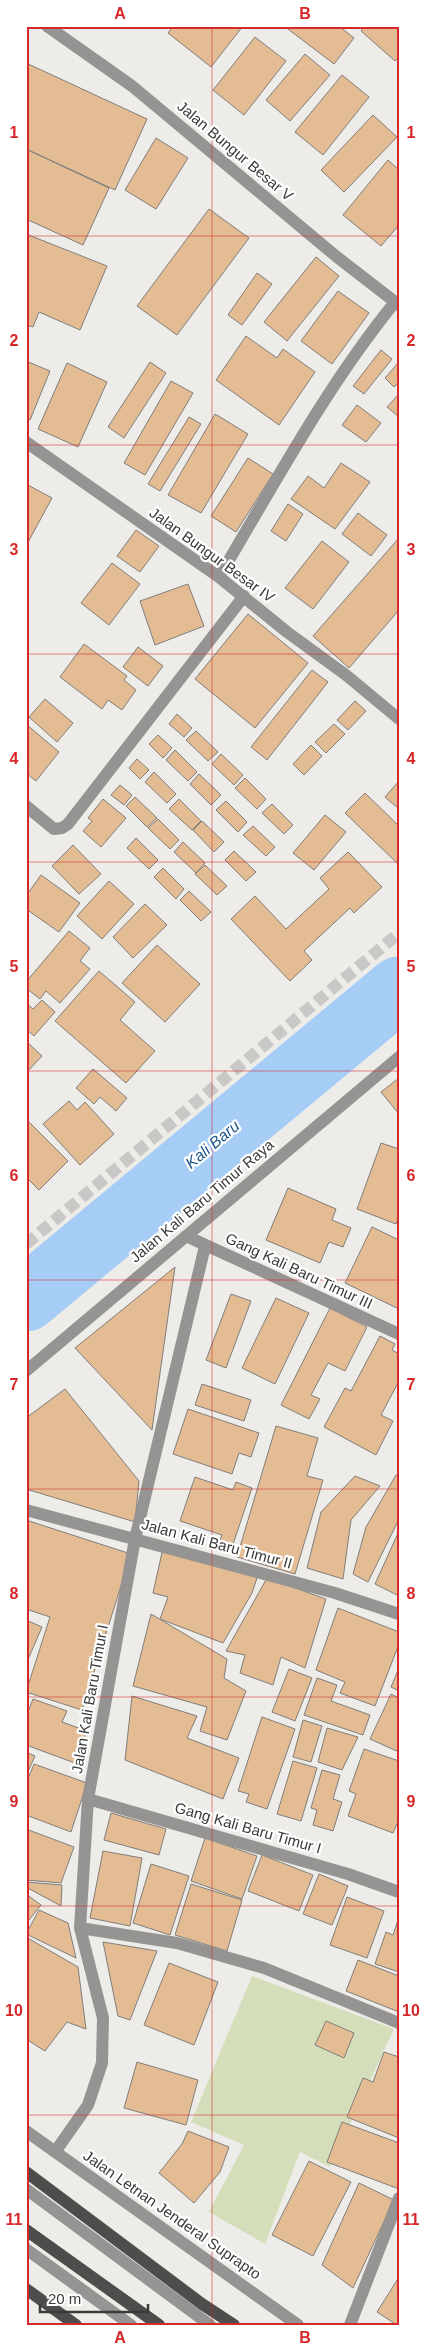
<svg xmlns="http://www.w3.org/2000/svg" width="425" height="2351" font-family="Arial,sans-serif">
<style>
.green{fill:#d5deba}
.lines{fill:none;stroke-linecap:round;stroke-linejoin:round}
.river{stroke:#a5cdf5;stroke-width:65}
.building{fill:#e3bc93;stroke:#807e7b}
.minor-tunnel{stroke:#cac8c6;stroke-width:12;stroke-dasharray:12 6;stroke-linecap:butt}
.minor{stroke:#959493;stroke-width:12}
.major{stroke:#4f4d4c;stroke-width:12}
.grid{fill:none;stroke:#d62828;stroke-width:1;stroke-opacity:0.55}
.labels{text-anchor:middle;stroke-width:4.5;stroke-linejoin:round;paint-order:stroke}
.street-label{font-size:15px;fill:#3a3a38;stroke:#fff}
.water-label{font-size:16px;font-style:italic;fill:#21588a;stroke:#fff}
.neatline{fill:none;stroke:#d62828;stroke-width:2}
.grid-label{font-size:16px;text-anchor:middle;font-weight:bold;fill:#d62828}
</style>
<rect width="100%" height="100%" fill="#eeece9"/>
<path class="green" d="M 252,1976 L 394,2029 L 330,2167 L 300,2152 L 265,2244 L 209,2212 L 244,2145 L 191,2122 Z"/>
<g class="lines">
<path class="river" d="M 26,1299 L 399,989"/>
</g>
<path class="building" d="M 173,26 L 243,26 L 211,67 L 168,33 Z
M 284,26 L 339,26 L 354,38 L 334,64 Z
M 365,26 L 399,26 L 399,57 L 395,61 L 361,31 Z
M 255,37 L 286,61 L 244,115 L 213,90 Z
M 305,54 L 330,75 L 290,121 L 266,100 Z
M 26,63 L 147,119 L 115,190 L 26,149 Z
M 342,75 L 369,97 L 323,155 L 295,132 Z
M 373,115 L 397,137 L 344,192 L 321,170 Z
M 156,138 L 188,158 L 156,209 L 125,190 Z
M 26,149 L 109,188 L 83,245 L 26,219 Z
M 388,160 L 399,170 L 399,225 L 381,246 L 343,215 Z
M 209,209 L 249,238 L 177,335 L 137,306 Z
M 26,234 L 107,266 L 80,330 L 39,312 L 33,327 L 26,325 Z
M 316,257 L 339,276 L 287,341 L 264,322 Z
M 257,273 L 272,284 L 242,325 L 228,315 Z
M 338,291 L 369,313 L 332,364 L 301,341 Z
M 246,336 L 277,358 L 283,349 L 315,372 L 279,425 L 216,380 Z
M 381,350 L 392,359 L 364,394 L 353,386 Z
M 26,361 L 50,371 L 30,420 L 26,418 Z
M 150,362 L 166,373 L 124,438 L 108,427 Z
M 399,362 L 399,382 L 394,387 L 385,378 Z
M 67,363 L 107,382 L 78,447 L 38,429 Z
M 171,381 L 193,393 L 145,475 L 124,463 Z
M 399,394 L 399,417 L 387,407 Z
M 357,405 L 381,423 L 366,442 L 342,425 Z
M 215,414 L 248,434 L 201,513 L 168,495 Z
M 189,417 L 201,424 L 160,491 L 148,484 Z
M 248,458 L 273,474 L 236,532 L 211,516 Z
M 341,463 L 370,482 L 335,529 L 291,499 L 308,476 L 324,488 Z
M 26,484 L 52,498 L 26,546 Z
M 288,504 L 303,514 L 286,541 L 271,531 Z
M 358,513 L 387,535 L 371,556 L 342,534 Z
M 136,530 L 159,546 L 140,572 L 117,556 Z
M 399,538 L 399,610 L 349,668 L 313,636 Z
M 322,541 L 349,562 L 313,609 L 285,588 Z
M 112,563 L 140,584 L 109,625 L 81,603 Z
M 188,584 L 204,626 L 155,645 L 140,601 Z
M 248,614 L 308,663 L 255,728 L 195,679 Z
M 84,644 L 127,676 L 124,680 L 136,690 L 122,710 L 108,700 L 102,709 L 60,677 Z
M 138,647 L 163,666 L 148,686 L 123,667 Z
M 312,670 L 328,682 L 267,760 L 251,747 Z
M 45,699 L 73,723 L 57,742 L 29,717 Z
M 355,701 L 366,711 L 348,730 L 337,720 Z
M 177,714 L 192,728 L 184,737 L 169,724 Z
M 26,724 L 59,752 L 36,781 L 26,773 Z
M 334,724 L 345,734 L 326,753 L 315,742 Z
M 196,731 L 218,752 L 208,761 L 186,740 Z
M 158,735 L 172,748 L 163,758 L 149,744 Z
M 311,745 L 322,756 L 304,775 L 293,764 Z
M 175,750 L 197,772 L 188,781 L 166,760 Z
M 221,754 L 243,775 L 234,785 L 212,764 Z
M 137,759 L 149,770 L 140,779 L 129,768 Z
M 154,772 L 176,794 L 167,803 L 145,782 Z
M 199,774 L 221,795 L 211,805 L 190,784 Z
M 245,778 L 266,799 L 257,809 L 235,788 Z
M 399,781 L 399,809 L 385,797 Z
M 120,785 L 132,795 L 124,805 L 111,795 Z
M 365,793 L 399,826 L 399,865 L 345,813 Z
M 135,797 L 157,818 L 147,827 L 126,806 Z
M 103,799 L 126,818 L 101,847 L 83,831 L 92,821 L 88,818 Z
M 179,799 L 201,821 L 192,830 L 169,809 Z
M 226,801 L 247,822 L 238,832 L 216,810 Z
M 272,804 L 293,825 L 284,834 L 262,813 Z
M 325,815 L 346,832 L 314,870 L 293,853 Z
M 158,819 L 179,840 L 170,849 L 148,828 Z
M 202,821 L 224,842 L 214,852 L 193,830 Z
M 253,826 L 275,847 L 266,856 L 243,835 Z
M 136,838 L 158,860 L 149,869 L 127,848 Z
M 183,842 L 205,863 L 196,873 L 174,852 Z
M 73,845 L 101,874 L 79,894 L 52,866 Z
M 234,851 L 256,872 L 246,881 L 225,860 Z
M 348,852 L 382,887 L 354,913 L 350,908 L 304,951 L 312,960 L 290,981 L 231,919 L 255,896 L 286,929 L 329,889 L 320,878 Z
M 205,865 L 227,886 L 217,895 L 195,874 Z
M 163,868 L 184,889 L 176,899 L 154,877 Z
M 41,875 L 80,903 L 59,932 L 26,909 L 26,896 Z
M 109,881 L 134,904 L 102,939 L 77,916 Z
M 189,891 L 211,912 L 201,921 L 180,900 Z
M 145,904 L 167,925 L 133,958 L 113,937 Z
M 69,931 L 90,948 L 80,961 L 90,969 L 60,1003 L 46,991 L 40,999 L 26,988 L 26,982 Z
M 157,945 L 200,984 L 165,1022 L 122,983 Z
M 99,971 L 135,1002 L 120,1020 L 155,1051 L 126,1083 L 55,1021 Z
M 42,1000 L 55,1012 L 34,1036 L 26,1029 L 26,1003 L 33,1009 Z
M 26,1041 L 42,1056 L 26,1073 Z
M 93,1069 L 127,1098 L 116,1111 L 100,1097 L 94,1104 L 76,1088 Z
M 399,1078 L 399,1114 L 381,1092 Z
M 69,1101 L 77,1110 L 85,1102 L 114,1134 L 80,1165 L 43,1124 Z
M 26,1119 L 68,1161 L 39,1190 L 26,1177 Z
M 381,1143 L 399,1149 L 399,1216 L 396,1224 L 357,1209 Z
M 288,1188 L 336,1209 L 332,1220 L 351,1228 L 343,1247 L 329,1242 L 320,1263 L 266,1240 Z
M 372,1227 L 399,1240 L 399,1309 L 345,1283 Z
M 175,1267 L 152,1430 L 75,1348 Z
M 231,1294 L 251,1301 L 226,1368 L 206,1360 Z
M 276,1298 L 309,1313 L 275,1384 L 242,1368 Z
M 330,1308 L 367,1327 L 345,1371 L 328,1363 L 311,1395 L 320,1399 L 309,1419 L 281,1405 Z
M 380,1336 L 395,1344 L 392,1350 L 399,1354 L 399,1381 L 381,1415 L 393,1421 L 376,1455 L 324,1427 L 345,1388 L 351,1391 Z
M 202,1384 L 251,1400 L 244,1421 L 195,1405 Z
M 65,1389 L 139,1481 L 135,1522 L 26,1489 L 26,1418 Z
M 188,1409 L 259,1433 L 251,1457 L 239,1453 L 232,1474 L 173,1454 Z
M 276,1426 L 318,1438 L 307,1476 L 323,1480 L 295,1574 L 237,1557 Z
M 396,1475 L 399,1476 L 399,1519 L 368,1582 L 353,1574 L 366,1527 Z
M 355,1476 L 380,1486 L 351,1520 L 343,1579 L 307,1568 L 321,1512 Z
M 195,1477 L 233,1490 L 236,1482 L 252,1488 L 231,1550 L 218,1545 L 222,1535 L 180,1521 Z
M 26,1520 L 131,1554 L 82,1710 L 26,1692 L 50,1617 L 26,1609 Z
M 399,1531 L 399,1596 L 375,1584 Z
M 163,1548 L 258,1575 L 252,1593 L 223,1643 L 160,1619 L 168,1597 L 153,1593 Z
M 267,1578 L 326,1599 L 305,1668 L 281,1657 L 273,1685 L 240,1673 L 245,1655 L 226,1651 Z
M 338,1608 L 399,1632 L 399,1644 L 375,1706 L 340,1693 L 345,1682 L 316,1670 Z
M 151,1614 L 227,1659 L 224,1678 L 246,1691 L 227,1740 L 200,1731 L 207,1707 L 133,1686 Z
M 26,1620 L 42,1627 L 26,1664 Z
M 399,1668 L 399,1691 L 391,1687 Z
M 289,1669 L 312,1678 L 295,1721 L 272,1712 Z
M 317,1678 L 337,1685 L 331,1701 L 370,1715 L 363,1735 L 304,1715 Z
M 391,1694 L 399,1698 L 399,1752 L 370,1739 Z
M 132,1696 L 197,1716 L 187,1738 L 239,1758 L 223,1799 L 125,1760 Z
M 33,1699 L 67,1711 L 62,1722 L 87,1731 L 75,1763 L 26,1745 L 26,1717 Z
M 262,1717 L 295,1729 L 267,1809 L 246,1802 L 249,1794 L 238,1791 Z
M 303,1720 L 322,1726 L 311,1762 L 293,1757 Z
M 327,1728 L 358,1737 L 342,1770 L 318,1762 Z
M 364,1749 L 399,1761 L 399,1819 L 393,1833 L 348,1816 L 356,1794 L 349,1791 Z
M 26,1752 L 35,1756 L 26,1776 Z
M 293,1761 L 317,1768 L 301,1821 L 277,1814 Z
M 34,1764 L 87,1783 L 71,1832 L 26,1815 L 26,1784 Z
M 322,1770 L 340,1775 L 333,1799 L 342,1802 L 333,1831 L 313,1825 L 317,1810 L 311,1808 Z
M 111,1813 L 166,1829 L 159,1855 L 104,1840 Z
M 26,1829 L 74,1847 L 61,1883 L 26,1880 Z
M 205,1838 L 257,1856 L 242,1899 L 191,1881 Z
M 103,1851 L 142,1858 L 130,1926 L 90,1918 Z
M 262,1855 L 313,1875 L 299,1911 L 248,1891 Z
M 151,1864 L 189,1876 L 170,1935 L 133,1923 Z
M 319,1874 L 348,1886 L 332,1925 L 303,1914 Z
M 26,1882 L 62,1885 L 61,1906 L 26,1887 Z
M 191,1884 L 242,1900 L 227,1951 L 175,1935 Z
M 26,1894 L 41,1905 L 29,1920 L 26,1918 Z
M 347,1897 L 384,1911 L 367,1958 L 330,1945 Z
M 39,1910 L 68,1923 L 76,1958 L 26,1934 Z
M 399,1917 L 399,1972 L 375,1964 L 386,1932 L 393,1935 Z
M 26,1937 L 78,1967 L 86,2029 L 67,2022 L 45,2051 L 26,2039 Z
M 103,1942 L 157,1951 L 130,2020 L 118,2016 Z
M 358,1960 L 399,1976 L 399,2012 L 346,1991 Z
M 169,1963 L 218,1982 L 194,2045 L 144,2025 Z
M 326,2021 L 354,2033 L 344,2058 L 315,2045 Z
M 384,2052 L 399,2057 L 399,2138 L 347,2117 L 363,2078 L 373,2082 Z
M 137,2062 L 198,2080 L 186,2125 L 124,2108 Z
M 342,2122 L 399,2143 L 399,2189 L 327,2162 Z
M 188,2131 L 229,2147 L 220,2172 L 194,2203 L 159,2173 L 182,2144 Z
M 309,2161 L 351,2182 L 313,2256 L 272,2235 Z
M 359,2183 L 394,2200 L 353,2288 L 322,2265 Z
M 399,2277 L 399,2325 L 397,2325 L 377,2312 Z"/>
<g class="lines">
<path class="minor-tunnel" d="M 26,1244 L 399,933"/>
<path class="minor" d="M 47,26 L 132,86 L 337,257 L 399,305
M 26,442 L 219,577 L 287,632 L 346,675 L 399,719
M 219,577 C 275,483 326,387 395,302
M 26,806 L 54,829 L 62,828 L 68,824 L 244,596
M 186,1236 L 399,1334
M 26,1371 L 399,1057
M 26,1510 L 335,1593 L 399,1614
M 88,1799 L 348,1874 L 399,1892
M 80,1928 L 177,1943 L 264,1968 L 399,2023
M 26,2131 L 298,2325
M 55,2152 L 88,2105 L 102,2063 L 103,2018 L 80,1928 L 88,1799 L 135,1539 L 205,1246
M 26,2189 L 210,2325
M 26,2249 L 131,2325
M 350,2325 L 399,2198"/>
<path class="major" d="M 26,2172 L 202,2304 L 234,2325
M 26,2230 L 159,2325
M 26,2289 L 76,2325"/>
</g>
<path class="grid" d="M 212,26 L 212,2325M 26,236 L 399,236M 26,445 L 399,445M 26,654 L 399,654M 26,862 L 399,862M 26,1071 L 399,1071M 26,1280 L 399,1280M 26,1489 L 399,1489M 26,1697 L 399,1697M 26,1906 L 399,1906M 26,2115 L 399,2115"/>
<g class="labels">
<g class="street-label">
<text transform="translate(235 151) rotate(40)" y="5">Jalan Bungur Besar V</text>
<text transform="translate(212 555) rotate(36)" y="5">Jalan Bungur Besar IV</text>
<text transform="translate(202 1201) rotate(-40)" y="5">Jalan Kali Baru Timur Raya</text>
<text transform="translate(299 1271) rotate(25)" y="5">Gang Kali Baru Timur III</text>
<text transform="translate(217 1544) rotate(15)" y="5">Jalan Kali Baru Timur II</text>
<text transform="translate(90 1699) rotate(-80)" y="5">Jalan Kali Baru Timur I</text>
<text transform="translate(248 1828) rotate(16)" y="5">Gang Kali Baru Timur I</text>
<text transform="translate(172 2215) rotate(35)" y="5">Jalan Letnan Jenderal Suprapto</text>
</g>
<g class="water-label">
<text transform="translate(212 1144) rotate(-40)" y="6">Kali Baru</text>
</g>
</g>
<rect width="425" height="2351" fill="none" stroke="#ffffff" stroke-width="55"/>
<path d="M40 2304v8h108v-8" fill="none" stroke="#3a3a38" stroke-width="2.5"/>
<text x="48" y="2304" font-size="15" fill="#3a3a38" stroke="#ffffff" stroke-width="4" paint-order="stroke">20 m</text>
<rect x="28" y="28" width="370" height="2296" class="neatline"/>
<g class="grid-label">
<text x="120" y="19">A</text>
<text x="305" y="19">B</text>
<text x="14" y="138">1</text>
<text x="411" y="138">1</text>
<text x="14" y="346">2</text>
<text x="411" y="346">2</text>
<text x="14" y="555">3</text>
<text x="411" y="555">3</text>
<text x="14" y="764">4</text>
<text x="411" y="764">4</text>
<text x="14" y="972">5</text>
<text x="411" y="972">5</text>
<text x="14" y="1181">6</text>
<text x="411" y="1181">6</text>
<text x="14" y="1390">7</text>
<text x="411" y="1390">7</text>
<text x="14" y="1599">8</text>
<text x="411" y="1599">8</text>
<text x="14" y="1807">9</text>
<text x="411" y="1807">9</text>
<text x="14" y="2016">10</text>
<text x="411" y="2016">10</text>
<text x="14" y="2225">11</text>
<text x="411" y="2225">11</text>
<text x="120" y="2343">A</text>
<text x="305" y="2343">B</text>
</g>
</svg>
